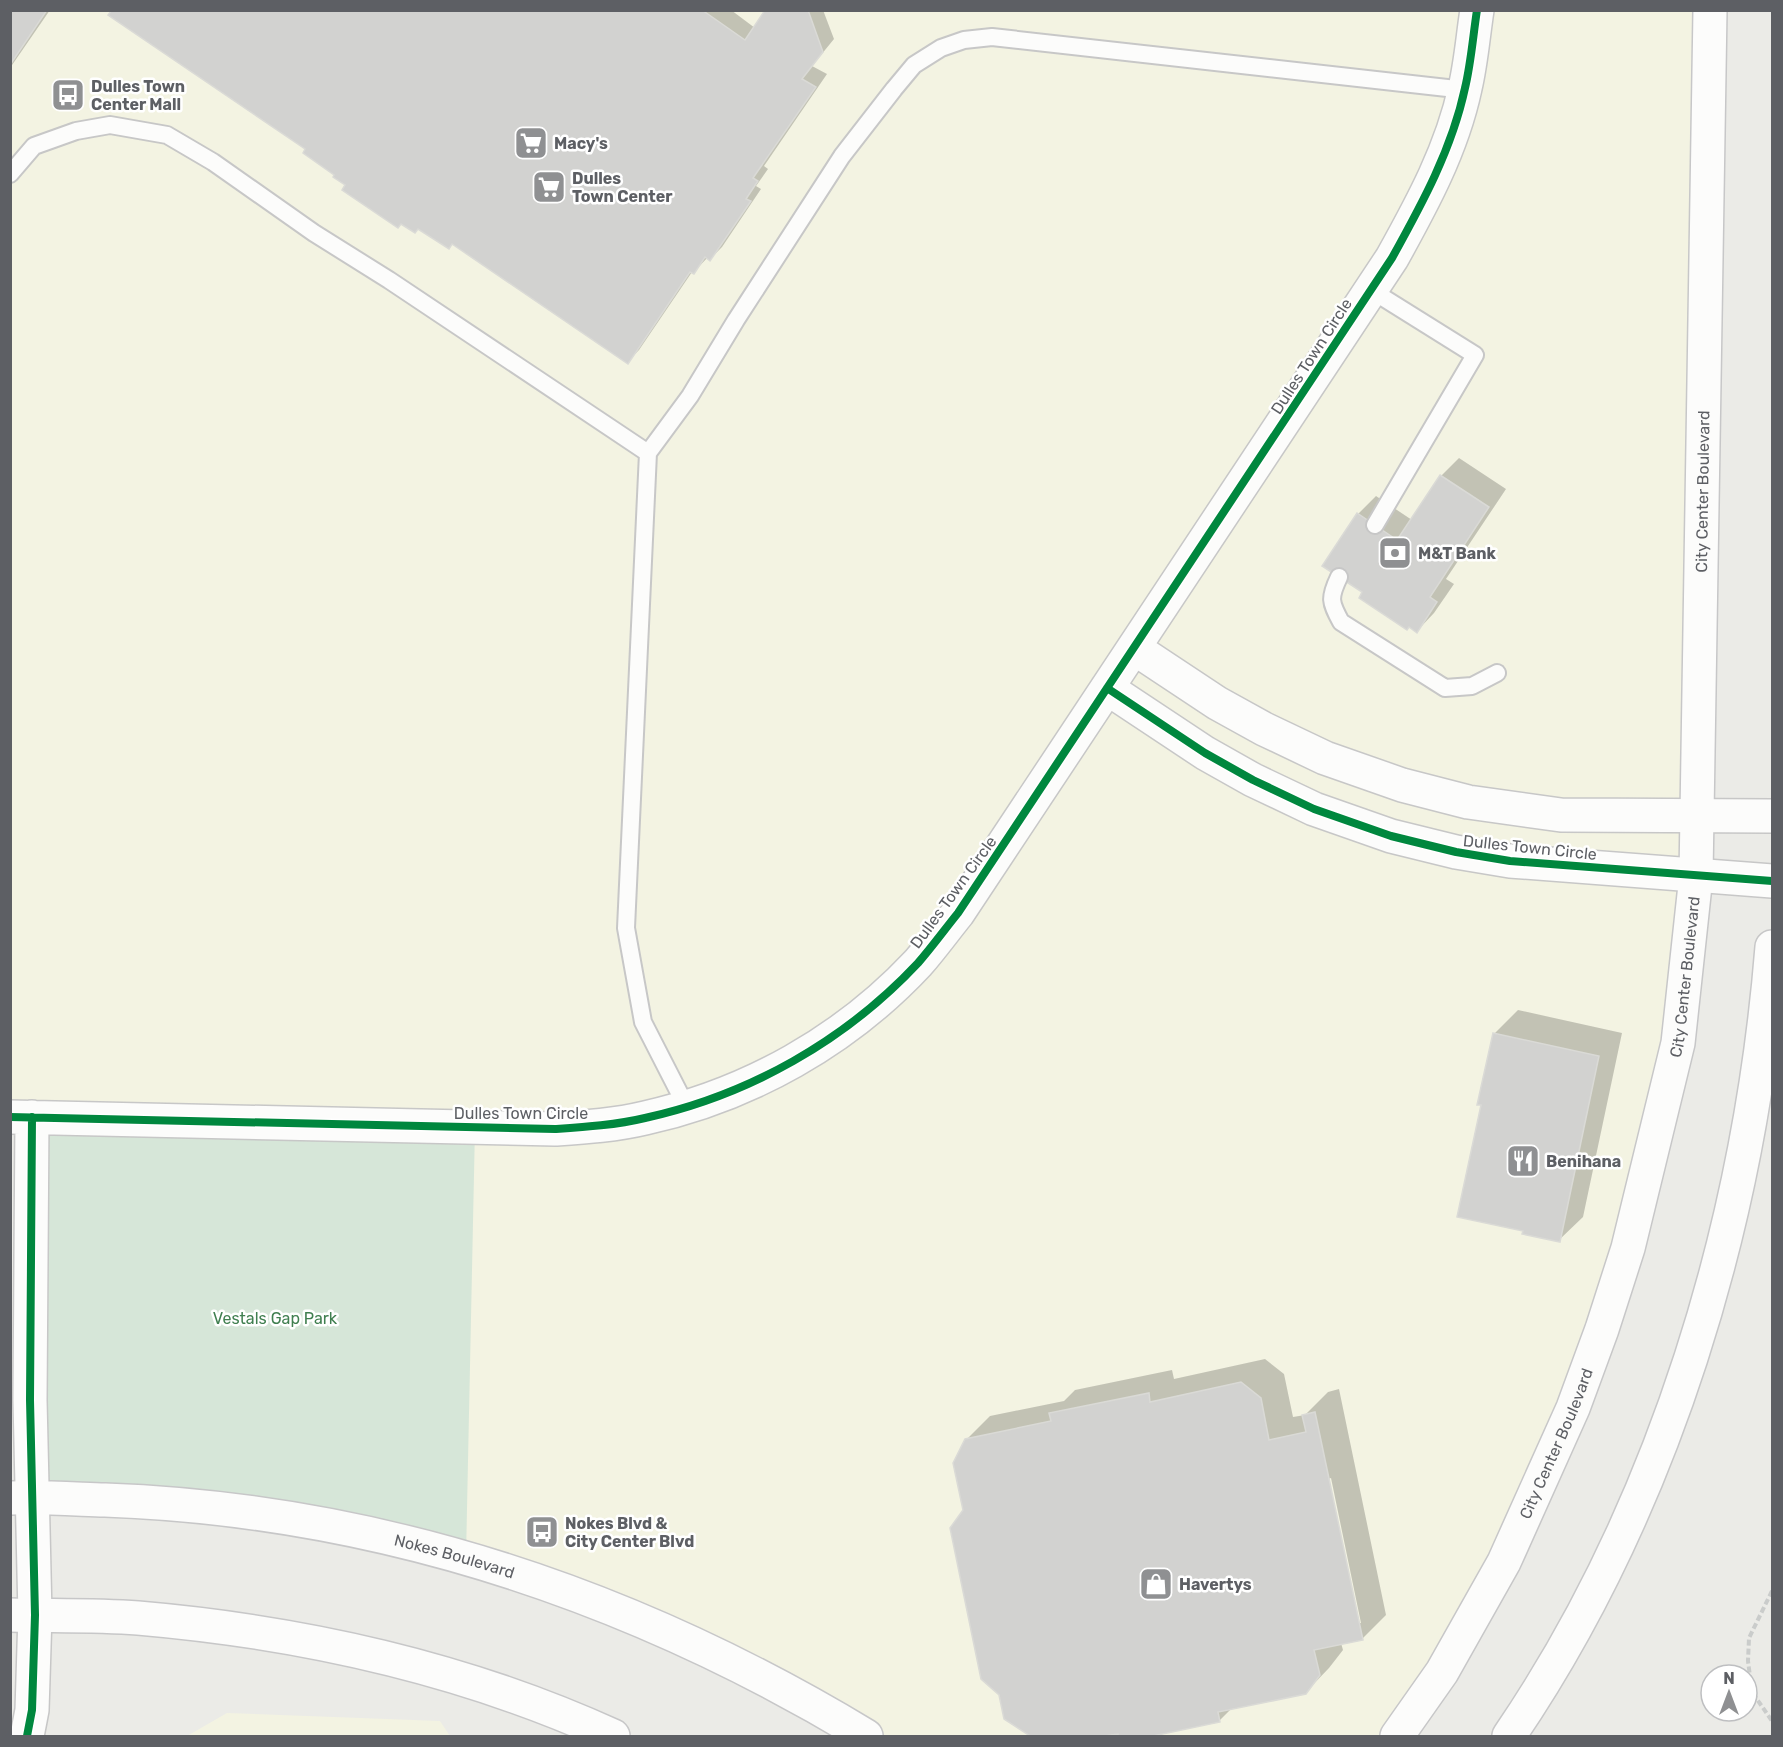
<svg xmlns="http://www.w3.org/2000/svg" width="1783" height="1747" font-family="Rubik,sans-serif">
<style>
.commercial{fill:#f3f3e2}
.green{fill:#d6e6d8}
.shadow{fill:#0003;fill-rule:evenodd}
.building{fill:#d2d2d0;stroke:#dadad6;stroke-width:1.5}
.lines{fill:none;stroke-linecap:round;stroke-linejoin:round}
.service-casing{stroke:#c7c7c7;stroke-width:20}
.minor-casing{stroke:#c7c7c7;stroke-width:36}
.tertiary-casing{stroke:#c7c7c7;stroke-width:36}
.secondary-casing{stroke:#c7c7c8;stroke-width:36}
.path{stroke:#cacccb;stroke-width:4;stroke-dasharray:6 3;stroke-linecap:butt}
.service{stroke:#fcfcfb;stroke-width:16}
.minor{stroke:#fcfcfb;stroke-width:33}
.tertiary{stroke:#fcfcfb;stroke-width:33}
.secondary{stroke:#fcfcfb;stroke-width:33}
.cycleway-casing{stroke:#fff;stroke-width:11}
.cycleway{stroke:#00873e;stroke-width:8}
.labels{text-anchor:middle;stroke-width:5;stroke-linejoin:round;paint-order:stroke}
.poi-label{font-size:16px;font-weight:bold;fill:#5d5f64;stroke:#fff;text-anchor:start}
.street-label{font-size:16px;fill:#5d5f64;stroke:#fff}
.park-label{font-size:16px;fill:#407f50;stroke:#fff}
</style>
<rect width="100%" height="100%" fill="#ebebe7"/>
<path class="commercial" d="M 11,11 L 1710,11 L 1688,966 L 1573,1408 L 1397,1736 L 866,1736 L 466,1557 L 11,1117 Z
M 227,1713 L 440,1721 L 450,1736 L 187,1736 Z"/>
<path class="green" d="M 32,1117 L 475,1127 L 466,1557 L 32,1497 Z"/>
<path class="shadow" d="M 10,10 L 50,10 L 10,68 Z
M 114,10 L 731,10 L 755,28 L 767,10 L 823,10 L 834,39 L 812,66 L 827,74 L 764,166 L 768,169 L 756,186 L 761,189 L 722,247 L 710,259 L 708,257 L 694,272 L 692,272 L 639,350 L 627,362 L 453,243 L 347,185 L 307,149 Z
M 1459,458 L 1506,489 L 1446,579 L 1454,584 L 1434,613 L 1417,631 L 1364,592 L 1358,514 L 1376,496 L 1412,520 L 1441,476 Z
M 1518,1010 L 1622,1033 L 1583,1217 L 1559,1240 L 1483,1104 L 1494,1034 Z
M 1265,1359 L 1284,1374 L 1293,1417 L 1305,1415 L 1328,1392 L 1339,1389 L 1386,1615 L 1362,1639 L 1341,1643 L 1343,1650 L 1329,1668 L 1305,1693 L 1233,1707 L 1219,1721 L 1146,1736 L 1120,1736 L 1119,1732 L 1097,1736 L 1033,1736 L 1005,1719 L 964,1510 L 966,1440 L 990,1416 L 1064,1401 L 1075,1390 L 1172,1370 L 1174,1379 ZM 1331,1478 L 1361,1623 L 1358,1623 L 1328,1479 Z"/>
<path class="building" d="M 10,10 L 47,10 L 10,65 Z
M 112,10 L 702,10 L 745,40 L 765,10 L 808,10 L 823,52 L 802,79 L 816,87 L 753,178 L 758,181 L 746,199 L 751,201 L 710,261 L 705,257 L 694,274 L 690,272 L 628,364 L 452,244 L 449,249 L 418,229 L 415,233 L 401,224 L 398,228 L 342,190 L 345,185 L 333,177 L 334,175 L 303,153 L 305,149 L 108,15 Z
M 1440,475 L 1489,507 L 1430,597 L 1437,602 L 1417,633 L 1409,627 L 1407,630 L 1359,598 L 1362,592 L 1322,566 L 1357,513 L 1397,540 Z
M 1493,1033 L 1599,1056 L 1560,1242 L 1522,1234 L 1523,1231 L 1457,1217 L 1481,1105 L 1477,1105 Z
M 1241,1382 L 1261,1398 L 1269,1440 L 1306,1432 L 1302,1415 L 1315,1412 L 1363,1640 L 1314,1650 L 1320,1675 L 1306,1694 L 1218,1712 L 1220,1722 L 1153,1736 L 1118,1736 L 1118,1734 L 1104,1736 L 1030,1736 L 1004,1719 L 999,1695 L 981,1679 L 950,1528 L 963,1510 L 953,1463 L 965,1439 L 1051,1421 L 1049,1413 L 1149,1393 L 1150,1402 Z"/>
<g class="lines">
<g class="service-casing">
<path id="service" d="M 10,174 L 34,146 L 76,131 L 110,125 L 167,135 L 213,162 L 314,233 L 389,280 L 648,453 L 626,928 L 643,1022 L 687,1108
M 1371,290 L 1475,355 L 1375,525
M 648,453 L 690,396 L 736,320 L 842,156 L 894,89 L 914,65 L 941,48 L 964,40 L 992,37 L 1465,90
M 1339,577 C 1329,598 1330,602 1341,622 L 1445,688 L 1472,686 L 1497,673"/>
</g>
<g class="minor-casing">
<path id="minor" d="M 27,1736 L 32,1710 L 35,1615"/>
</g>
<g class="tertiary-casing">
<path id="tertiary" d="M 1134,648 L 1217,703 L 1264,729 L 1325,758 L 1402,785 L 1468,802 L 1561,815 L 1772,816
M 1107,688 L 1205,753 L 1253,780 L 1314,809 L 1391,836 L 1456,852 L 1510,861 L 1772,881
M 10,1117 L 555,1129 C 585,1127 616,1125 645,1118 C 749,1095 845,1041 918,963 C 932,947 945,929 958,913 L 1392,258 C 1422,204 1452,149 1465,88 C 1471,63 1473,36 1477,10
M 32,1117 L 30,1400 L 35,1615"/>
</g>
<g class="secondary-casing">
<g id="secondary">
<path id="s1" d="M 10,1498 C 42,1497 74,1499 105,1500 C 380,1510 631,1594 866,1736"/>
<path d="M 10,1615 C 53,1616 96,1615 138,1618 C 300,1632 464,1668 613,1736"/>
<path id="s2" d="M 1397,1736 L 1442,1672 L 1504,1562 L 1573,1408 L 1602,1329 L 1628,1248 L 1678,1043 L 1696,876 L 1710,10"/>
<path d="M 1509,1736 C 1665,1507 1750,1221 1772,947"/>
</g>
</g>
<path class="path" d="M 1772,1591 L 1749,1638 L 1748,1661 L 1752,1692 L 1772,1721"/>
<use href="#service" class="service"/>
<use href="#minor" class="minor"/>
<use href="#tertiary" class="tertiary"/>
<use href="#secondary" class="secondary"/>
<g class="cycleway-casing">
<path id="cycleway" d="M 1107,688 L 1205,753 L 1253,780 L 1314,809 L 1391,836 L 1456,852 L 1510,861 L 1772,881
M 10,1117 L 555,1129 C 585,1127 616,1125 645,1118 C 749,1095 845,1041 918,963 C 932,947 945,929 958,913 L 1392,258 C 1422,204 1452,149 1465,88 C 1471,63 1473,36 1477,10
M 27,1736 L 32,1710 L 35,1615 L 30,1400 L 32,1117"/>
</g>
<use href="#cycleway" class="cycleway"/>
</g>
<defs>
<g id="bus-square" transform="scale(1.725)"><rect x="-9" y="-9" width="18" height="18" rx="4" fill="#8f9092" stroke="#fff"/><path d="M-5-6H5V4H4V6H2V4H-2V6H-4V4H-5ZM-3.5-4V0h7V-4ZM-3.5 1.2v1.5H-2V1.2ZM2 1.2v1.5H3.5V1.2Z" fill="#fff"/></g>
<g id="supermarket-square" transform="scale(1.725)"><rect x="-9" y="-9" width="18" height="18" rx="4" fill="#8f9092" stroke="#fff"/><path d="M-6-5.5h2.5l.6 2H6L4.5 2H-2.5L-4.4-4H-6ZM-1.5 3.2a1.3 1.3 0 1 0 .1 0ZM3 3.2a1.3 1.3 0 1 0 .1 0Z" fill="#fff"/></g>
<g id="bank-square" transform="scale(1.725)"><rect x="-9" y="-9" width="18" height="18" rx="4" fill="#8f9092" stroke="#fff"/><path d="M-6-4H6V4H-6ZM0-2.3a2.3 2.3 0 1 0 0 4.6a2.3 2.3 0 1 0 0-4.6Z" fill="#fff"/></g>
<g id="restaurant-square" transform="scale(1.725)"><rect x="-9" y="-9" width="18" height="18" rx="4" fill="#8f9092" stroke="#fff"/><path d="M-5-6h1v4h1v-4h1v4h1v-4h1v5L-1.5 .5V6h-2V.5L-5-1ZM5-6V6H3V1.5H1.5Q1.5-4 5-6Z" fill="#fff"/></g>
<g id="shop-square" transform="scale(1.725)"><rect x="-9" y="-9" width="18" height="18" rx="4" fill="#8f9092" stroke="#fff"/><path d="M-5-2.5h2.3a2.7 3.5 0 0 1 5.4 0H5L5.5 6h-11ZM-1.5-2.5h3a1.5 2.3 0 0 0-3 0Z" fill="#fff"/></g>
</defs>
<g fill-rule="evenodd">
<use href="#bus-square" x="68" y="95"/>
<use href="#supermarket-square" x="531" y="143"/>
<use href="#supermarket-square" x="549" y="187"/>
<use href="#bank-square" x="1395" y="553"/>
<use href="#restaurant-square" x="1523" y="1161"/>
<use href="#bus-square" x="542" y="1532"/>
<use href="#shop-square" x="1156" y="1584"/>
</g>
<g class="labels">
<g class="poi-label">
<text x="91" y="92">Dulles Town<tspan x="91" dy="18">Center Mall</tspan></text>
<text x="554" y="149">Macy's</text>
<text x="572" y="184">Dulles<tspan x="572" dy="18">Town Center</tspan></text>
<text x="1418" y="559">M&amp;T Bank</text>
<text x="1546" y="1167">Benihana</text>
<text x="565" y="1529">Nokes Blvd &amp;<tspan x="565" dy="18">City Center Blvd</tspan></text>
<text x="1179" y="1590">Havertys</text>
</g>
<g class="street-label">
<text transform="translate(1311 356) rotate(-57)" y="6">Dulles Town Circle</text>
<text dy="6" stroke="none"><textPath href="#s2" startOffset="1306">City Center Boulevard</textPath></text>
<text transform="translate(1530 847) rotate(6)" y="6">Dulles Town Circle</text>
<text transform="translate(953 892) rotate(-54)" y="6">Dulles Town Circle</text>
<text dy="6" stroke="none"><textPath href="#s2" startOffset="820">City Center Boulevard</textPath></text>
<text x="521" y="1119">Dulles Town Circle</text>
<text dy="6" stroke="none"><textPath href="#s2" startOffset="334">City Center Boulevard</textPath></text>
<text dy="6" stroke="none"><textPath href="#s1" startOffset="450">Nokes Boulevard</textPath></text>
</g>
<g class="park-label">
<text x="275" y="1324">Vestals Gap Park</text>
</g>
</g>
<rect width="1783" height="1747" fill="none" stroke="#5d5f64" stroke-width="24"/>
<g transform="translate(1729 1693)"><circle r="28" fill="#ffffff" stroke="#bebfc1" stroke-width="1.5"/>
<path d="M0-4.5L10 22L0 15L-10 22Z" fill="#8f9092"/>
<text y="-9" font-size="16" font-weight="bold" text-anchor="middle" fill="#5d5f64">N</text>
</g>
</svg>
